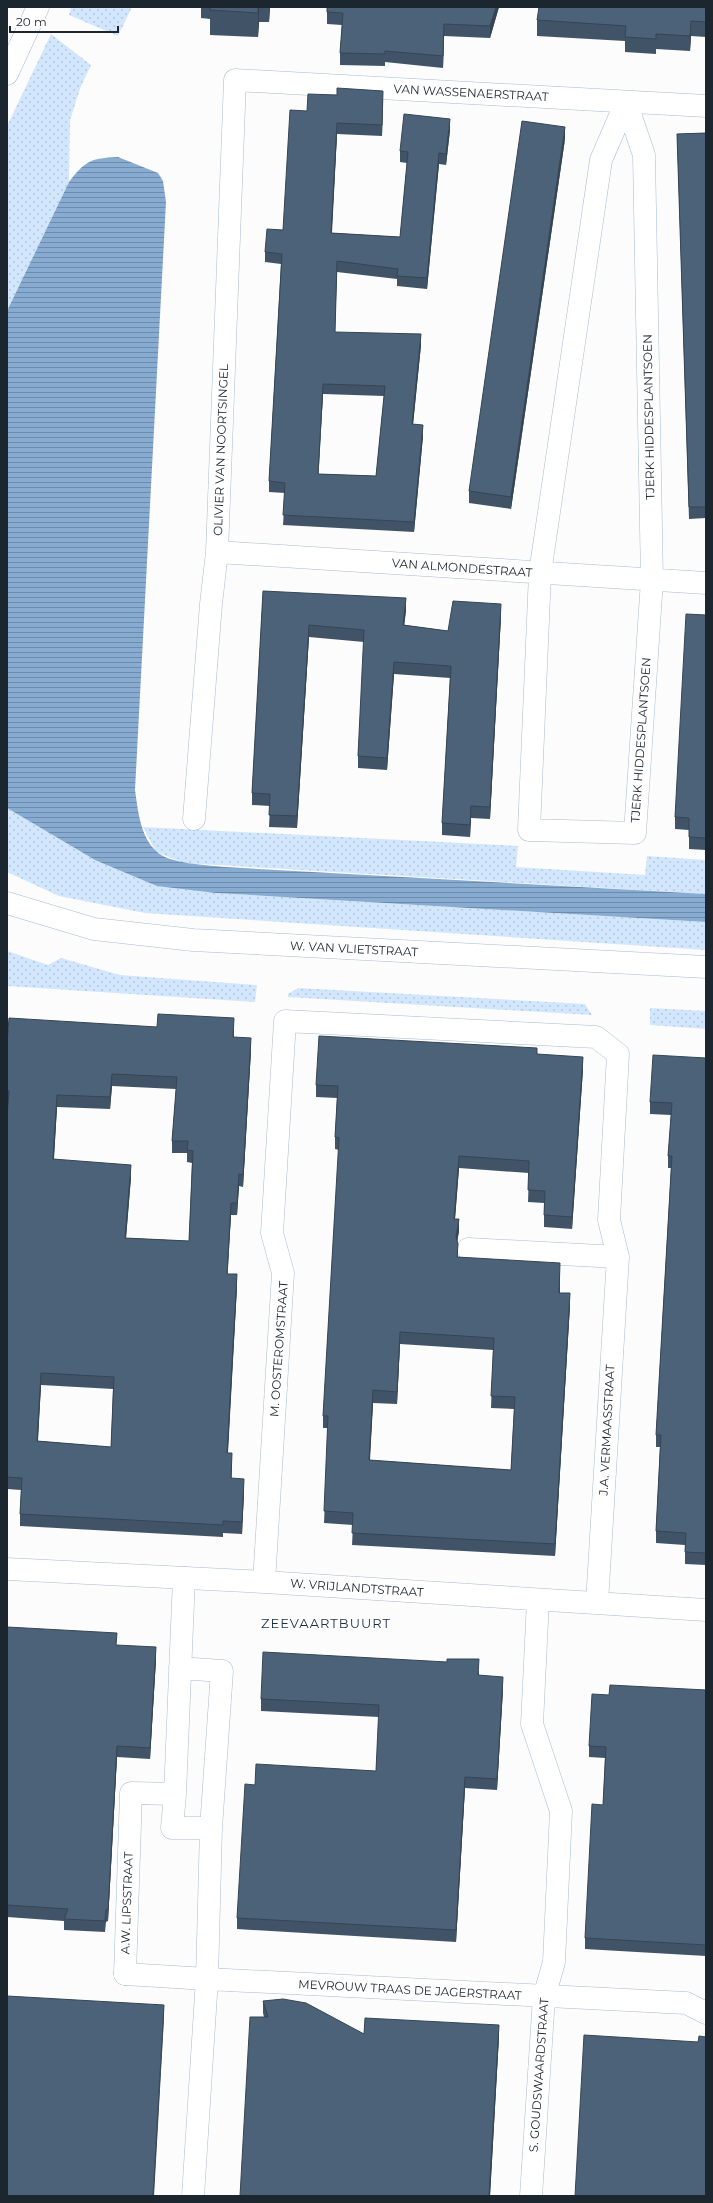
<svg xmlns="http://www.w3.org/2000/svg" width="713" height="2203" font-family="Montserrat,sans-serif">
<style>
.grass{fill:url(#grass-dots)}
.water{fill:url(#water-rules)}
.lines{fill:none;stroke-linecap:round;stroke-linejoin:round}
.pedestrian-casing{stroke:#a4bcd5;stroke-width:23}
.minor-casing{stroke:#a4bcd5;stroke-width:23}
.tertiary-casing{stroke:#a4bcd5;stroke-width:23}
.pedestrian{stroke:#fff;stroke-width:22}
.minor{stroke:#fff;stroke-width:22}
.tertiary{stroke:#fff;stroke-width:22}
.wall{fill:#415467;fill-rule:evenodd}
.shaded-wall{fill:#354554}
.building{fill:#4c6278;stroke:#354554;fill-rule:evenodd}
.labels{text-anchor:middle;stroke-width:4;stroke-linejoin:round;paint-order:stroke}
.street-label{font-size:12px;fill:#1c262f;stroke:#fff}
.neighbourhood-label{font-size:13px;letter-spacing:1px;fill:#1b2f43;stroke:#fff}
</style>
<defs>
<pattern id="grass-dots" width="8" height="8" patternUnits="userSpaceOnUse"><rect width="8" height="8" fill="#d2e7fd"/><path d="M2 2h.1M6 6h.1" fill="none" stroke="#b4c6d9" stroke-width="1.8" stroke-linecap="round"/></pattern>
<pattern id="water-rules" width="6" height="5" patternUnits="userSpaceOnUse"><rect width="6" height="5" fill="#88acd1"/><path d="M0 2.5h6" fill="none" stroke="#6e8caa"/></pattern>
</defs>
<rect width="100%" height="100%" fill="#fcfcfc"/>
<path class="grass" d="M 69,7 L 132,7 L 118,36 L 69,15 L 71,8 Z
M 51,34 L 91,65 L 81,86 L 70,120 L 69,182 L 7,311 L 7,126 Z
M 7,808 L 95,860 L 216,893 L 706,922 L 706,950 L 145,913 L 59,896 L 7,872 Z
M 143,827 L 518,846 L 516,867 L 645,875 L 647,856 L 706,860 L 706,894 L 184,863 L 156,852 Z
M 7,951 L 48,965 L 61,958 L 120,975 L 257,985 L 255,1002 L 7,986 Z
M 298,988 L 585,1004 L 592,1015 L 288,997 L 288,994 Z
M 650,1008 L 706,1011 L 706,1029 L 650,1025 Z"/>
<path class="water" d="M 118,157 L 158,173 L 163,181 L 166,202 L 135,790 C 138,810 140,836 156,851 C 168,864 208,865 225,867 L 706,894 L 706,922 L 216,893 L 157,886 L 95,860 L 7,808 L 7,311 L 69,182 C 85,161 91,158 118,157 Z"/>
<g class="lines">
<g class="pedestrian-casing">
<path id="pedestrian" d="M 538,1600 L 532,1724 L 561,1811 L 554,1962 L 544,1997
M 180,1668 L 222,1671 L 211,1828
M 175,1794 L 172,1828 L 211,1828 L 207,1979
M 125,1974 L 131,1793 L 175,1794 L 184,1578"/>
</g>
<g class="minor-casing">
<path id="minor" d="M 7,74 L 38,7
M 626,102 L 644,155 L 652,580 L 635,833 L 529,830 L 540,573 L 601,160 Z
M 217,552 L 706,583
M 194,819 L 211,604 L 217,552 L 235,80 L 706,106
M 468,1249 L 618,1257
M 7,1569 L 264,1582 L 706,1610
M 264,1582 L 283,1273 L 272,1233 L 285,1021 L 596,1037 L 618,1054 L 609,1220 L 618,1257 L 597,1603
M 125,1974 L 207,1979 L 193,2196
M 207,1979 L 686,2003 L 706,2013
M 531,2196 L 544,1997"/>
</g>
<g class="tertiary-casing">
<path id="tertiary" d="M 7,903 L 94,929 L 193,940 L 706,967"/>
</g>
<use href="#pedestrian" class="pedestrian"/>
<use href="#minor" class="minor"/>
<use href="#tertiary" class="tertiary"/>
</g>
<path class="wall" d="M 201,7 L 270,7 L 269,22 L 259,22 L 258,37 L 210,35 L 210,19 L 201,18 Z
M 327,7 L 499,7 L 490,38 L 444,36 L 443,68 L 385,62 L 385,66 L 340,65 L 340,53 L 342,25 L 327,24 Z
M 706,7 L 706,37 L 691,36 L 690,51 L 656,49 L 656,54 L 625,52 L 625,41 L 537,36 L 537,20 Z
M 383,101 L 382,136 L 337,134 L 332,233 L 400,237 L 407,163 L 400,162 L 400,151 L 450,130 L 446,165 L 439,164 L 427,289 L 397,286 L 397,279 L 337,272 L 335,332 L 421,345 L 413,424 L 423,436 L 414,532 L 283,525 L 285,493 L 269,492 L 269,481 L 281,264 L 265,262 L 265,252 L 283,230 L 307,111 ZM 323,394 L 384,396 L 376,476 L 318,474 Z
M 706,133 L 706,518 L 689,519 L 677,134 Z
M 565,139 L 511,509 L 469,503 L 469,491 Z
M 263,591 L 406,610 L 404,625 L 448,631 L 501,616 L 490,819 L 471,818 L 470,837 L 442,835 L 442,823 L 450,678 L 394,674 L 387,770 L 358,768 L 358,756 L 364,642 L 309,637 L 297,828 L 269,827 L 270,806 L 252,805 L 252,793 Z
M 706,615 L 706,850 L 689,849 L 689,830 L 675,829 L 675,817 Z
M 157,1027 L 234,1030 L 234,1037 L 251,1050 L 243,1187 L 239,1186 L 237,1215 L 231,1215 L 227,1274 L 237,1286 L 228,1453 L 232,1465 L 231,1478 L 244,1491 L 242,1534 L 223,1533 L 223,1537 L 20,1526 L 20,1514 L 21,1490 L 7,1489 L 7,1117 L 8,1103 L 7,1102 L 7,1043 ZM 112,1086 L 176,1089 L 172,1141 L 172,1153 L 187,1153 L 187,1162 L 192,1163 L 189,1241 L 126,1238 L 131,1177 L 54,1159 L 57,1107 L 110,1109 ZM 41,1385 L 113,1389 L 111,1447 L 38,1441 Z
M 537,1054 L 583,1069 L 572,1229 L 544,1227 L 544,1203 L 528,1202 L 529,1173 L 459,1168 L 455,1219 L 459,1231 L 457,1241 L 458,1257 L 560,1275 L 560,1293 L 570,1305 L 555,1556 L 352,1545 L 353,1525 L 324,1523 L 328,1428 L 323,1428 L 323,1416 L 339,1150 L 335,1149 L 335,1137 L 337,1098 L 316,1097 L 316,1085 ZM 400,1344 L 493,1350 L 491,1408 L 514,1409 L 511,1470 L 370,1460 L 373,1403 L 397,1404 Z
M 706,1058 L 706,1565 L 685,1564 L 685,1545 L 656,1543 L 656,1531 L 660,1447 L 656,1447 L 656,1435 L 671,1168 L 668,1168 L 668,1156 L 671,1115 L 650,1114 L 650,1102 Z
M 7,1627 L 117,1645 L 156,1659 L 150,1759 L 117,1757 L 108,1921 L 106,1922 L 105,1932 L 64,1930 L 64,1921 L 7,1917 Z
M 447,1659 L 479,1671 L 479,1675 L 503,1689 L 497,1790 L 465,1788 L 456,1942 L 237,1929 L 237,1918 L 255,1785 L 376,1771 L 379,1717 L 261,1711 L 261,1699 L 447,1662 Z
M 706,1690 L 706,1956 L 585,1949 L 585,1938 L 603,1805 L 605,1758 L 589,1757 L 589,1746 L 609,1695 Z
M 263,2001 L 364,2034 L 499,2036 L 490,2196 L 264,2017 L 263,2013 Z"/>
<path class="shaded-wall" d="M 258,7 L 259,7 L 259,22 L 258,37 Z
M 269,7 L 270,7 L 269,22 Z
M 496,7 L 499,7 L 490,38 L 490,26 Z
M 691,21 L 691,36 L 690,51 L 690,36 Z
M 444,24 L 444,36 L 443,68 L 443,56 Z
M 383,91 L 383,101 L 382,136 L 382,125 Z
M 450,119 L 450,130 L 446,165 L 446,154 Z
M 337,123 L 337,134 L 331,244 L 331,233 Z
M 565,127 L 565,139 L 511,509 L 511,497 Z
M 439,153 L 439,164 L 427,289 L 427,278 Z
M 421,334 L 421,345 L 412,435 L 412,424 Z
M 323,384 L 323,394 L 318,485 L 318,474 Z
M 423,425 L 423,436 L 414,532 L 414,522 Z
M 406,598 L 406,610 L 403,637 L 403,625 Z
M 501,604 L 501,616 L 490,819 L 490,807 Z
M 309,625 L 309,637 L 297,828 L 297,816 Z
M 394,662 L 394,674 L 387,770 L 387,758 Z
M 471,806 L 471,818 L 470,837 L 470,825 Z
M 251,1038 L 251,1050 L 243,1187 L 243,1175 Z
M 583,1057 L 583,1069 L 572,1229 L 572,1217 Z
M 112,1074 L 112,1086 L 110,1109 L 110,1097 Z
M 57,1095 L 57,1107 L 53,1171 L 53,1159 Z
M 459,1156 L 459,1168 L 454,1231 L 454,1219 Z
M 131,1165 L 131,1177 L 125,1250 L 125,1238 Z
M 239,1174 L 239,1186 L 237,1215 L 237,1203 Z
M 231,1203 L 231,1215 L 227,1286 L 227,1274 Z
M 459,1219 L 459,1231 L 456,1249 L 456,1237 Z
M 560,1263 L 560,1275 L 559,1305 L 559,1293 Z
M 237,1274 L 237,1286 L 227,1465 L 227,1453 Z
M 570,1293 L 570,1305 L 555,1556 L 555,1544 Z
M 400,1332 L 400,1344 L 397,1404 L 397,1392 Z
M 41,1373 L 41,1385 L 37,1453 L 37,1441 Z
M 373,1390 L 373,1403 L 369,1472 L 369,1460 Z
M 232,1453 L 232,1465 L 231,1490 L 231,1478 Z
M 244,1479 L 244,1491 L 242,1534 L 242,1522 Z
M 156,1647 L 156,1659 L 150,1759 L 150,1748 Z
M 503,1677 L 503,1689 L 497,1790 L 497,1779 Z
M 117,1746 L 117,1757 L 108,1921 L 108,1910 Z
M 465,1777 L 465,1788 L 456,1942 L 456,1930 Z
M 164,2005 L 164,2018 L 154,2196 L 153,2196 Z
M 499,2025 L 499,2036 L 490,2196 L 489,2196 Z"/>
<path class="building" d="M 210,7 L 258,7 L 258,13 L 210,10 Z
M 327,7 L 496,7 L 490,26 L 444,24 L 443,56 L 385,51 L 385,54 L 340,53 L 343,13 L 327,12 Z
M 539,7 L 706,7 L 706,22 L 691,21 L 690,36 L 656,34 L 656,39 L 625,37 L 626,26 L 537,20 Z
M 337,88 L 383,91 L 382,125 L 337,123 L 331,233 L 400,237 L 408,152 L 400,151 L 404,114 L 450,119 L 446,154 L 439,153 L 427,278 L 397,276 L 398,269 L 337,261 L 335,332 L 421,334 L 412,424 L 423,425 L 414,522 L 283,515 L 285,483 L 269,481 L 282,254 L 265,252 L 267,229 L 283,230 L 290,110 L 307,111 L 308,94 L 337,95 ZM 323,384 L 385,386 L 376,476 L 318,474 Z
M 522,121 L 565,127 L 511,497 L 469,491 Z
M 706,133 L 706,507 L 689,507 L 677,134 Z
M 263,591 L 406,598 L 403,625 L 448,631 L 453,601 L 501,604 L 490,807 L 471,806 L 470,825 L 442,823 L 451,666 L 394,662 L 387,758 L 358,756 L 364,630 L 309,625 L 297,816 L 269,815 L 270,794 L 252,793 Z
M 686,614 L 706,615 L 706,838 L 689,837 L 689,818 L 675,817 Z
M 158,1014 L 234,1018 L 233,1037 L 251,1038 L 243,1175 L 239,1174 L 237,1203 L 231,1203 L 227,1274 L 237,1274 L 227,1453 L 232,1453 L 231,1478 L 244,1479 L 242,1522 L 223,1521 L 223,1525 L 20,1514 L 22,1478 L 7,1477 L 7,1117 L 9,1091 L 7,1090 L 7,1043 L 9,1018 L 157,1027 ZM 112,1074 L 177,1077 L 172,1141 L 188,1141 L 187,1150 L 193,1151 L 189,1241 L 125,1238 L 131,1165 L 53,1159 L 57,1095 L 110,1097 ZM 41,1373 L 114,1377 L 111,1447 L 37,1441 Z
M 319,1036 L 537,1048 L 537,1054 L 583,1057 L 572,1217 L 544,1215 L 545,1191 L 528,1190 L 529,1161 L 459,1156 L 454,1219 L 459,1219 L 456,1237 L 458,1244 L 457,1257 L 560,1263 L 559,1293 L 570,1293 L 555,1544 L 352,1533 L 353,1513 L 324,1511 L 328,1416 L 323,1416 L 339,1138 L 335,1137 L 338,1086 L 316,1085 ZM 400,1332 L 494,1338 L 491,1396 L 515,1397 L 511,1470 L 369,1460 L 373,1390 L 397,1392 Z
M 653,1055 L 706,1058 L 706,1553 L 685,1552 L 686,1533 L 656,1531 L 661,1435 L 656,1435 L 672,1156 L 668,1156 L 672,1103 L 650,1102 Z
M 7,1627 L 117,1633 L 116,1645 L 156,1647 L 150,1748 L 117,1746 L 108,1910 L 106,1910 L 105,1921 L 64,1919 L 68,1909 L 7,1905 Z
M 263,1652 L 447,1662 L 447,1659 L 479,1659 L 478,1675 L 503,1677 L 497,1779 L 465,1777 L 456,1930 L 237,1918 L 245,1784 L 255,1785 L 256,1764 L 376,1771 L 379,1705 L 261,1699 Z
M 610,1685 L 706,1690 L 706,1945 L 585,1938 L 592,1804 L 603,1805 L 606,1747 L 589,1746 L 592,1694 L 609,1695 Z
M 7,1996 L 164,2005 L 153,2196 L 7,2196 Z
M 283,1999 L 306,2003 L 364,2034 L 365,2018 L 499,2025 L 489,2196 L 240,2196 L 250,2017 L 268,2017 L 263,2001 Z
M 584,2035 L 698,2042 L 699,2036 L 706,2037 L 706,2196 L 575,2196 Z"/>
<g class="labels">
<g class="street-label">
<text transform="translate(471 93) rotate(3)" y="4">VAN WASSENAERSTRAAT</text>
<text transform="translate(649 417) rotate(-91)" y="4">TJERK HIDDESPLANTSOEN</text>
<text transform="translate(221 450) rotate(-88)" y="4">OLIVIER VAN NOORTSINGEL</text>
<text transform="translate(462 568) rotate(4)" y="4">VAN ALMONDESTRAAT</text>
<text transform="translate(641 740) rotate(-86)" y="4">TJERK HIDDESPLANTSOEN</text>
<text transform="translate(354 949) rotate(3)" y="4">W. VAN VLIETSTRAAT</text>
<text transform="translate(279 1349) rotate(-86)" y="4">M. OOSTEROMSTRAAT</text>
<text transform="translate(607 1430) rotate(-87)" y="4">J.A. VERMAASSTRAAT</text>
<text transform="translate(357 1588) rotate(4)" y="4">W. VRIJLANDTSTRAAT</text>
<text transform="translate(127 1903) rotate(-88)" y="4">A.W. LIPSSTRAAT</text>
<text transform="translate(410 1990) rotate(3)" y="4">MEVROUW TRAAS DE JAGERSTRAAT</text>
<text transform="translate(539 2075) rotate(-86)" y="4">S. GOUDSWAARDSTRAAT</text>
</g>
<g class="neighbourhood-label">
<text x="326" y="1628">ZEEVAARTBUURT</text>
</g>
</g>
<rect width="713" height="2203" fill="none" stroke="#1c262f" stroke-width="16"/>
<path d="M10 26v6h108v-6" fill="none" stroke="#1c262f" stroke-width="2"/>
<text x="16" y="26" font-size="12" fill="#1c262f" stroke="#ffffff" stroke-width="3" paint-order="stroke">20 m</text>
</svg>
